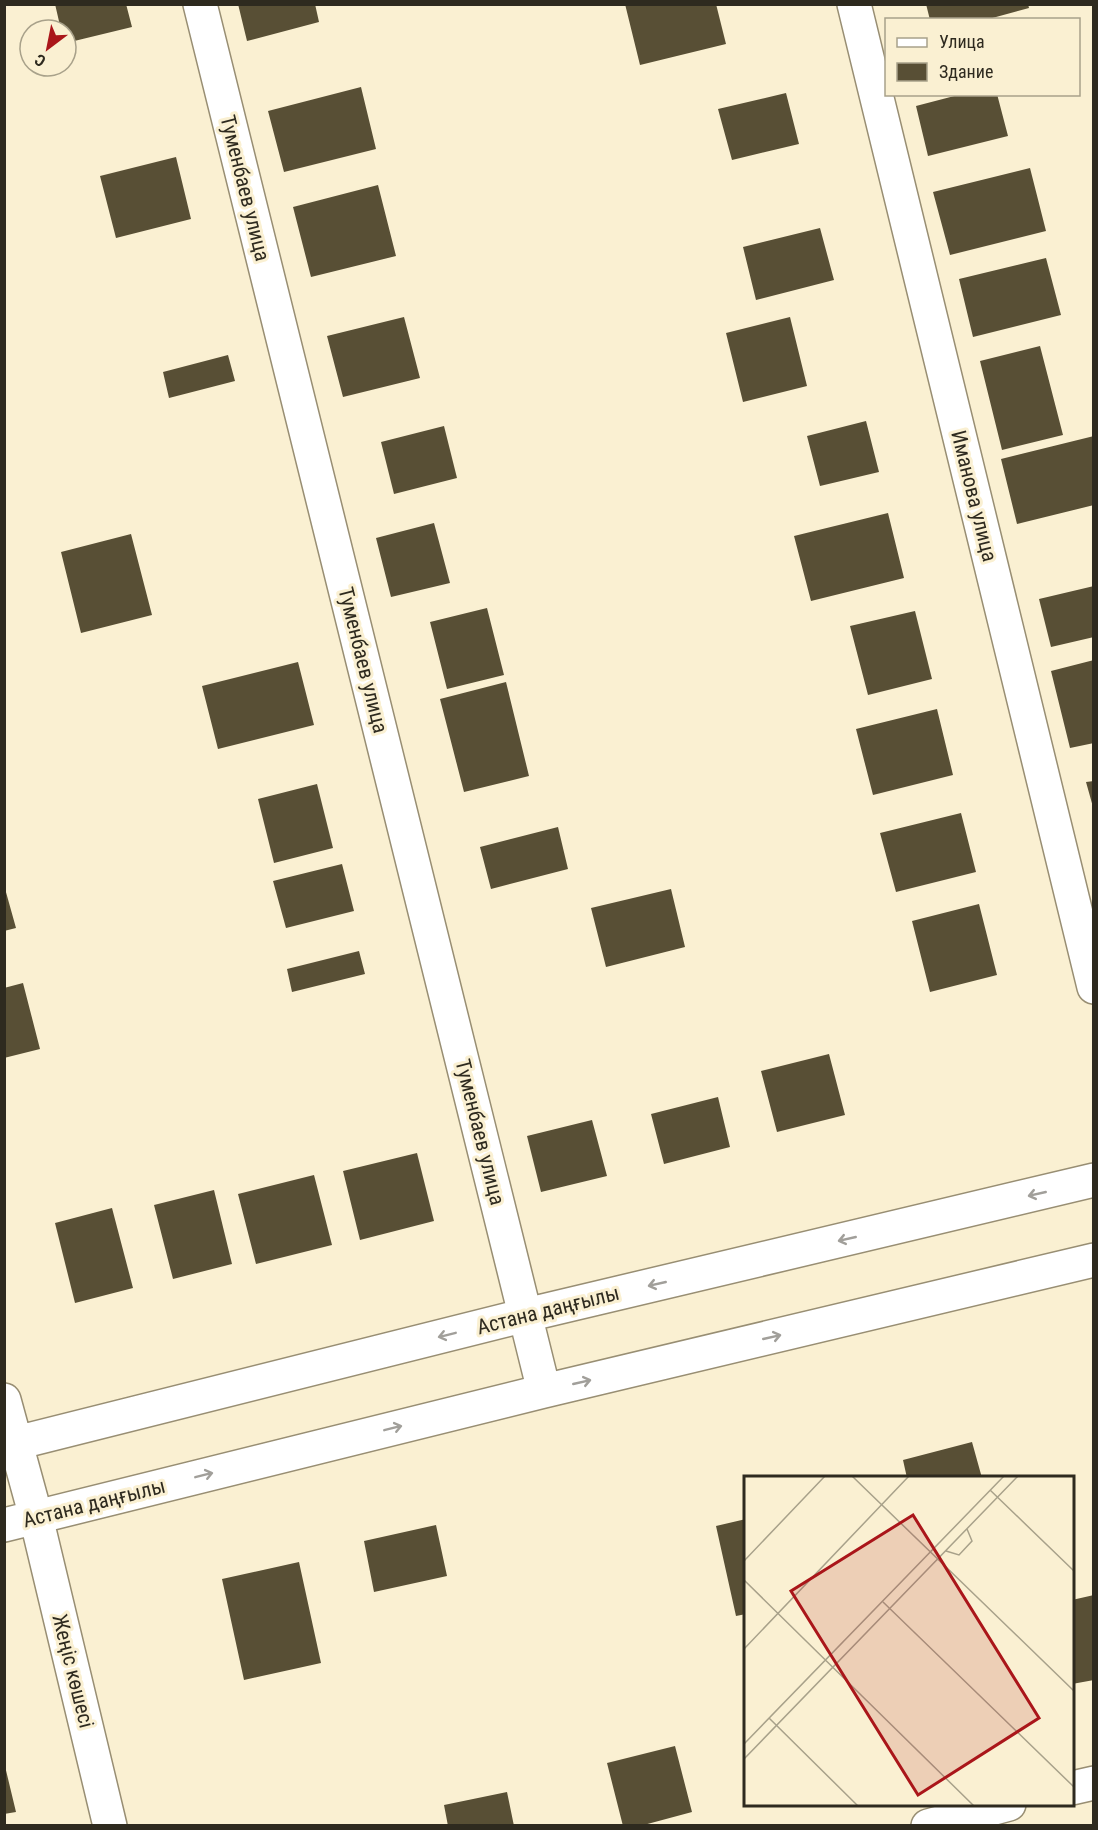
<svg xmlns="http://www.w3.org/2000/svg" width="1098" height="1830" font-family="'Roboto Condensed',sans-serif">
<style>
.building{fill:#584f35}
.lines{fill:none;stroke-linecap:round;stroke-linejoin:round}
.minor-casing{stroke:#988e73;stroke-width:36}
.minor{stroke:#fff;stroke-width:33}
.oneway{stroke:#a19f9a}
.labels{text-anchor:middle;stroke-width:6;stroke-linejoin:round;paint-order:stroke}
.street-label{font-size:21px;fill:#2e2a1f;stroke:#faf0d2}
.inset-road{fill:none;stroke:#a8a18a;stroke-width:1.5}
.view{fill:#aa161a;fill-opacity:0.15;stroke:#aa161a;stroke-width:3}
.inset-edge{fill:none;stroke:#2e2a1f;stroke-width:3}
</style>
<rect width="100%" height="100%" fill="#faf0d2"/>
<path class="building" d="M 55,4 L 126,4 L 132,27 L 66,43 L 66,30 L 61,30 Z
M 238,4 L 315,4 L 319,22 L 247,41 Z
M 625,4 L 716,4 L 726,44 L 640,65 Z
M 926,4 L 1028,4 L 1029,8 L 985,20 L 930,20 Z
M 361,87 L 376,149 L 284,172 L 268,111 Z
M 786,93 L 799,144 L 732,160 L 718,109 Z
M 962,94 L 997,94 L 1008,136 L 928,156 L 916,106 Z
M 176,157 L 191,219 L 116,238 L 100,176 Z
M 1030,168 L 1046,231 L 950,255 L 933,192 Z
M 378,185 L 396,256 L 311,277 L 293,207 Z
M 820,228 L 834,280 L 756,300 L 743,247 Z
M 1046,258 L 1061,315 L 973,337 L 959,279 Z
M 404,317 L 420,378 L 343,397 L 327,336 Z
M 790,317 L 807,386 L 743,402 L 726,333 Z
M 1040,346 L 1063,435 L 1002,450 L 980,361 Z
M 228,355 L 235,381 L 169,398 L 163,372 Z
M 866,421 L 879,472 L 820,486 L 807,436 Z
M 444,426 L 457,478 L 394,494 L 381,442 Z
M 1094,436 L 1094,505 L 1017,524 L 1001,459 Z
M 888,513 L 904,578 L 811,601 L 794,536 Z
M 434,523 L 450,583 L 391,597 L 376,538 Z
M 131,534 L 152,615 L 81,633 L 61,552 Z
M 1094,586 L 1094,637 L 1051,647 L 1039,599 Z
M 487,608 L 504,675 L 447,689 L 430,622 Z
M 915,611 L 932,679 L 868,695 L 850,626 Z
M 1094,660 L 1094,743 L 1070,748 L 1051,671 Z
M 298,662 L 314,725 L 218,749 L 202,686 Z
M 506,682 L 529,776 L 464,792 L 440,699 Z
M 937,709 L 953,775 L 873,795 L 856,729 Z
M 1094,781 L 1094,807 L 1093,807 L 1086,782 Z
M 317,784 L 333,848 L 274,863 L 258,799 Z
M 961,813 L 976,872 L 896,892 L 880,833 Z
M 558,827 L 568,869 L 491,889 L 480,847 Z
M 342,864 L 354,911 L 286,928 L 273,881 Z
M 4,885 L 16,928 L 4,931 Z
M 671,889 L 685,947 L 606,967 L 591,908 Z
M 979,904 L 997,975 L 930,992 L 912,921 Z
M 359,951 L 365,974 L 292,992 L 287,969 Z
M 23,983 L 40,1049 L 4,1058 L 4,988 Z
M 829,1054 L 845,1115 L 777,1132 L 761,1071 Z
M 718,1097 L 730,1147 L 664,1164 L 651,1114 Z
M 592,1120 L 607,1176 L 541,1192 L 527,1136 Z
M 417,1153 L 434,1221 L 360,1240 L 343,1171 Z
M 314,1175 L 332,1245 L 256,1264 L 238,1194 Z
M 214,1190 L 232,1264 L 173,1279 L 154,1205 Z
M 112,1208 L 133,1288 L 75,1303 L 55,1223 Z
M 972,1442 L 982,1478 L 907,1478 L 903,1460 Z
M 746,1519 L 746,1614 L 736,1616 L 716,1526 Z
M 436,1525 L 447,1576 L 374,1592 L 364,1541 Z
M 299,1562 L 321,1663 L 244,1680 L 222,1579 Z
M 1094,1595 L 1094,1680 L 1072,1684 L 1072,1600 Z
M 675,1746 L 692,1812 L 640,1826 L 623,1826 L 607,1763 Z
M 4,1762 L 16,1812 L 4,1814 Z
M 507,1792 L 514,1826 L 448,1826 L 444,1805 Z"/>
<g class="lines">
<g class="minor-casing">
<path id="minor" d="M 200,4 L 544,1391
M 854,4 L 1094,987
M 4,1400 L 36,1517 L 110,1826
M 4,1446 L 526,1315 L 1094,1180
M 4,1525 L 544,1391 L 1094,1260
M 1072,1788 L 1094,1783
M 928,1826 L 1009,1804"/>
</g>
<use href="#minor" class="minor"/>
</g>
<defs><path id="oneway-shaft" d="M-6 0H5M1.5-3L5.5 0L1.5 3" fill="none" stroke-width="1.6" stroke-linecap="round" stroke-linejoin="round" transform="scale(1.5)"/></defs>
<g class="oneway">
<use href="#oneway-shaft" transform="translate(1037 1194) rotate(167)"/>
<use href="#oneway-shaft" transform="translate(847 1239) rotate(167)"/>
<use href="#oneway-shaft" transform="translate(657 1284) rotate(167)"/>
<use href="#oneway-shaft" transform="translate(447 1335) rotate(166)"/>
<use href="#oneway-shaft" transform="translate(772 1337) rotate(-13)"/>
<use href="#oneway-shaft" transform="translate(582 1382) rotate(-13)"/>
<use href="#oneway-shaft" transform="translate(393 1428) rotate(-14)"/>
<use href="#oneway-shaft" transform="translate(204 1475) rotate(-14)"/>
</g>
<g class="labels">
<g class="street-label">
<text transform="translate(245 188) rotate(76)" y="7">Туменбаев улица</text>
<text transform="translate(974 496) rotate(76)" y="7">Иманова улица</text>
<text transform="translate(363 660) rotate(76)" y="7">Туменбаев улица</text>
<text transform="translate(480 1132) rotate(76)" y="7">Туменбаев улица</text>
<text transform="translate(548 1310) rotate(-14)" y="7">Астана даңғылы</text>
<text transform="translate(94 1503) rotate(-14)" y="7">Астана даңғылы</text>
<text transform="translate(73 1671) rotate(76)" y="7">Жеңіс көшесі</text>
</g>
</g>
<g transform="translate(744 1476)">
<rect width="330" height="330" fill="#faf0d2"/>
<path class="inset-road" d="M 108,0 L 330,215M 246,14 L 330,95M 202,75 L 215,79 L 228,65 L 223,53M 0,85 L 81,0M 0,104 L 230,330M 139,126 L 330,311M 0,173 L 165,0M 25,242 L 114,330M 0,268 L 260,0M 0,283 L 274,0"/>
<path class="view" d="M 169,39 L 295,242 L 174,319 L 47,115 Z"/>
<rect width="330" height="330" class="inset-edge"/>
</g>
<rect width="1098" height="1830" fill="none" stroke="#2e2a1f" stroke-width="12"/>
<rect x="885" y="18" width="195" height="78" fill="#faf0d2" stroke="#a8a18a" stroke-width="1.5"/>
<rect x="897" y="38" width="30" height="9" fill="#ffffff" stroke="#a8a18a" stroke-width="1.5"/>
<text x="939" y="48" font-size="18" fill="#2e2a1f">Улица</text>
<rect x="897" y="63" width="30" height="18" fill="#584f35" stroke="#a8a18a" stroke-width="1.5"/>
<text x="939" y="78" font-size="18" fill="#2e2a1f">Здание</text>
<g transform="translate(48 48) rotate(212)"><circle r="28" fill="#faf0d2" stroke="#a8a18a" stroke-width="1.5"/>
<path d="M0-4.5L10 22L0 15L-10 22Z" fill="#aa161a"/>
<text y="-9" font-size="16" font-weight="bold" text-anchor="middle" fill="#2e2a1f">С</text>
</g>
</svg>
